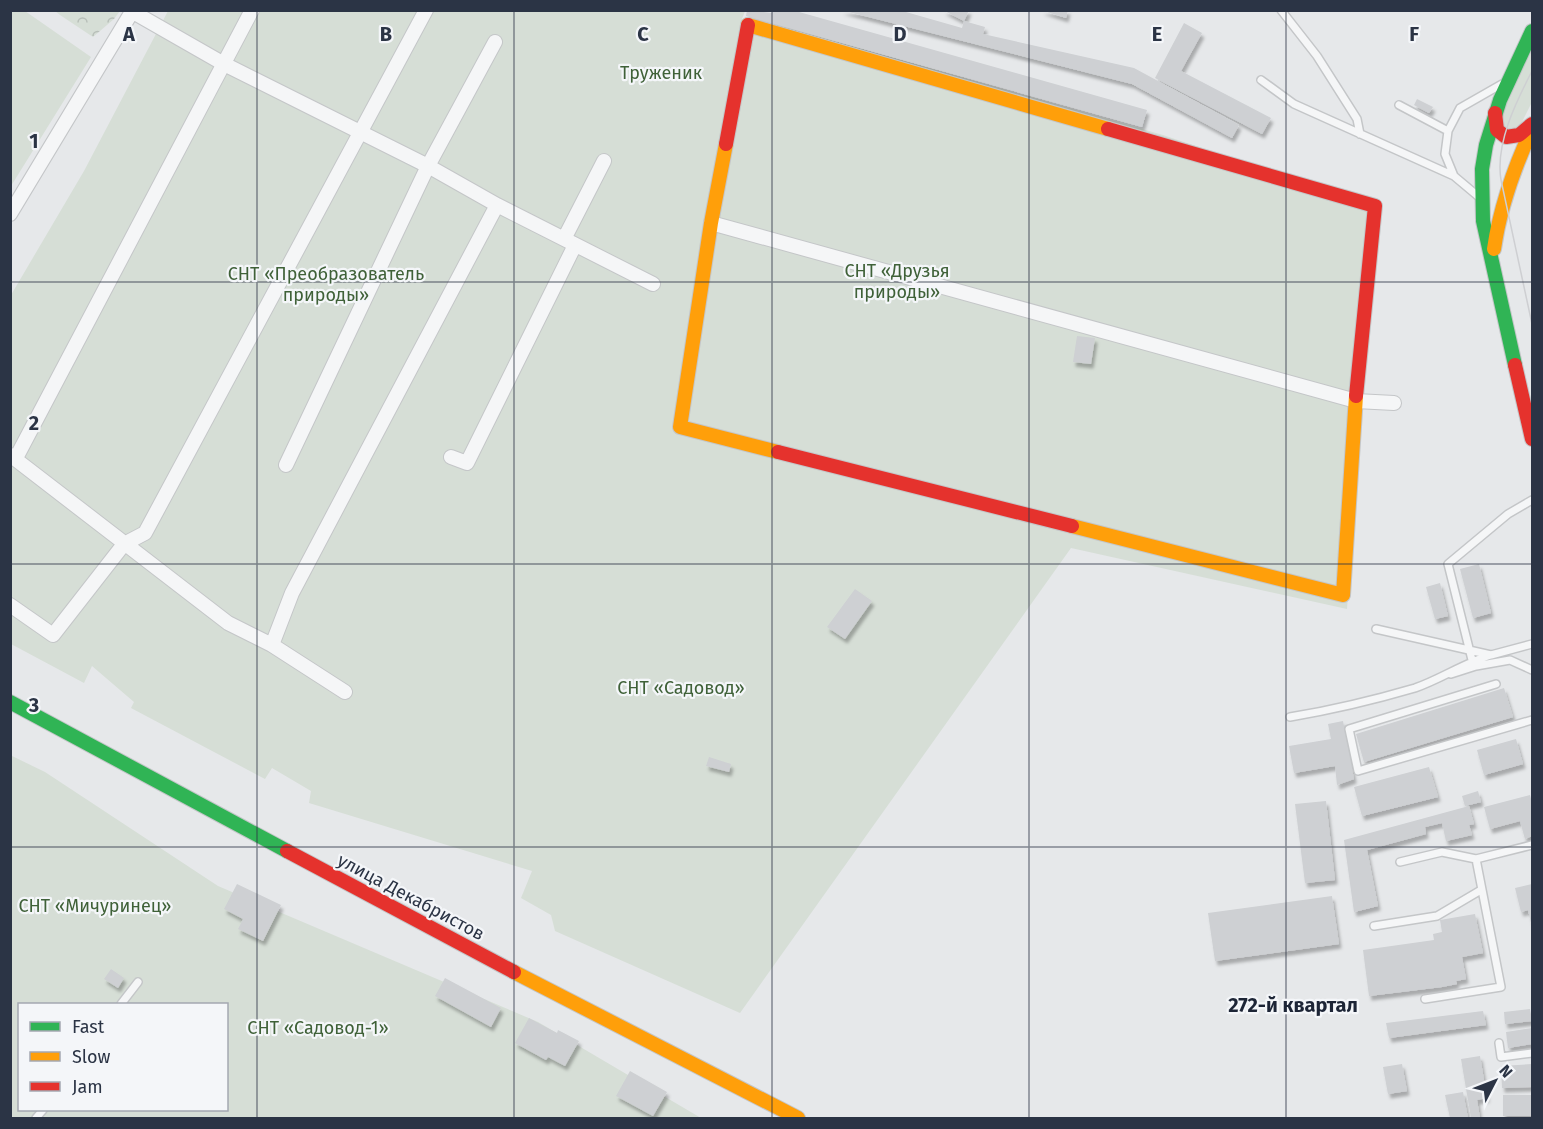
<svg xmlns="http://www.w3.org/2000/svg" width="1543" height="1129" font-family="'Fira Sans',sans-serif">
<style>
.green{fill:#d6ded6;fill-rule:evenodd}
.forest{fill:url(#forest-crowns)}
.building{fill:#ced0d3;filter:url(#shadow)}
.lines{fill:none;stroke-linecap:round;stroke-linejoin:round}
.lane-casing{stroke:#c4c6c8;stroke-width:10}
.street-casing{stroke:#c4c6c8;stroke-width:16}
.fast-casing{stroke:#c4c6c8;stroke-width:16}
.slow-casing{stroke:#c4c6c8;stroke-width:16}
.jam-casing{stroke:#c4c6c8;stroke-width:16}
.lane{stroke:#f5f6f7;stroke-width:7}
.street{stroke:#f5f6f7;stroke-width:14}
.fast{stroke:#30b455;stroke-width:14}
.slow{stroke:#ff9f0a;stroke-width:14}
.jam{stroke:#e5322d;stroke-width:14}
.tram{stroke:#cecfd2;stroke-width:1.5}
.grid{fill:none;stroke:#2b3445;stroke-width:1.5;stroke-opacity:0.55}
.labels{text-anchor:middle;stroke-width:4.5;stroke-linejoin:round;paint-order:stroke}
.park-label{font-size:18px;fill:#3f6138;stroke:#f4f6f9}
.street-label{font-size:18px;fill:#2b3445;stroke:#f4f6f9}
.neighbourhood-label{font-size:20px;font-weight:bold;fill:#1d2536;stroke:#f4f6f9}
.grid-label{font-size:20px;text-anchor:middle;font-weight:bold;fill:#2b3445;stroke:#f4f6f9;stroke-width:4.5;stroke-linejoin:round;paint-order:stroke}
</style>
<defs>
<pattern id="forest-crowns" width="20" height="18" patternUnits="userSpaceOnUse" patternTransform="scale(1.5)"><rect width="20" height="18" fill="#d6ded6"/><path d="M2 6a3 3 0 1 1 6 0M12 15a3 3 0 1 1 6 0" fill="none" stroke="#b8bfb9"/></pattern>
<filter id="shadow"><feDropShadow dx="2.5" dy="4.5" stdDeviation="1.5" flood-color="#0004"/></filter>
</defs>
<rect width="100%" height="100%" fill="#e6e8ea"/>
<path class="green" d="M 11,10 L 25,11 L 91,57 L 11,186 Z
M 168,11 L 745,11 L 742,19 L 789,28 L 1163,135 L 1375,206 L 1347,609 L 1071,548 L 740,1013 L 555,931 L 551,915 L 521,898 L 532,871 L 309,803 L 311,791 L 272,768 L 265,779 L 131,708 L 134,702 L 92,666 L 84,683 L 11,644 L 11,295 L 84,171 Z
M 1532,48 L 1532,102 L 1517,132 L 1504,130 L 1500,110 Z
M 10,755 L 45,772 L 218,886 L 538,1022 L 701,1118 L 11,1118 ZM 20,1004 L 226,1004 L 226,1110 L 20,1110 Z"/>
<path class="forest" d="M 55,11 L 120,11 L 114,19 L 93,37 L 60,15 Z"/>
<path class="building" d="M 747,10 L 772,13 L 772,10 L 792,10 L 1147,110 L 1142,127 L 746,16 Z
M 841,10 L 899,10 L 962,28 L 964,21 L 985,27 L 983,34 L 1134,68 L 1239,125 L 1232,138 L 1132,84 Z
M 943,10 L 969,10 L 964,21 Z
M 1041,10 L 1068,10 L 1066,18 Z
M 1184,23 L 1202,33 L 1181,71 L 1271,118 L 1262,134 L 1155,78 Z
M 1417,99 L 1433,107 L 1429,113 L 1414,105 Z
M 1077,336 L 1095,338 L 1091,364 L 1073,362 Z
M 1479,564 L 1491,613 L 1473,618 L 1460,569 Z
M 1440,583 L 1448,616 L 1435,619 L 1426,587 Z
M 855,589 L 872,601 L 845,639 L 827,627 Z
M 1504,688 L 1513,717 L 1364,762 L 1356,734 Z
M 1343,721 L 1354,779 L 1337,785 L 1335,766 L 1294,773 L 1289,746 L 1331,739 L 1328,724 Z
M 1516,739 L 1523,764 L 1484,775 L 1477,750 Z
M 709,757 L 731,764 L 729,772 L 706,766 Z
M 1429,767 L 1438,797 L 1362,816 L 1354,787 Z
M 1478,791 L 1481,802 L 1465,806 L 1462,796 Z
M 1530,795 L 1532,803 L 1532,836 L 1525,839 L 1520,821 L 1490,829 L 1484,807 Z
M 1326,801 L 1335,880 L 1305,883 L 1295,804 Z
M 1469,806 L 1474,824 L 1469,825 L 1472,835 L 1446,841 L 1442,823 L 1425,827 L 1426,834 L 1367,850 L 1378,906 L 1354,912 L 1344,840 Z
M 237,884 L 281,905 L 263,941 L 238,929 L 243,919 L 224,909 Z
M 1532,884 L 1532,927 L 1528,910 L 1521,912 L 1515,888 Z
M 1332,896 L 1339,944 L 1215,961 L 1208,913 Z
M 1475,914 L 1483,953 L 1462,957 L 1466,979 L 1456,981 L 1457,984 L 1442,987 L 1369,996 L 1363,950 L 1434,940 L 1433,934 L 1442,932 L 1440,920 Z
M 111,969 L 124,978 L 118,988 L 104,979 Z
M 445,978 L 501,1008 L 491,1027 L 435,996 Z
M 1530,1009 L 1532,1021 L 1505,1024 L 1504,1012 Z
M 1483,1011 L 1486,1025 L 1389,1038 L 1386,1023 Z
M 529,1018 L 557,1033 L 558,1030 L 579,1041 L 565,1066 L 548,1057 L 546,1060 L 515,1043 Z
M 1532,1028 L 1532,1044 L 1508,1048 L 1506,1032 Z
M 1480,1056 L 1487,1098 L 1477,1100 L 1480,1118 L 1471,1118 L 1461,1059 Z
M 1402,1064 L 1407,1091 L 1388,1094 L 1383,1067 Z
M 1532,1064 L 1532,1087 L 1502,1088 L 1501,1066 Z
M 630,1071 L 667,1092 L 653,1116 L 616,1096 Z
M 1463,1092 L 1468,1118 L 1450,1118 L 1445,1095 Z
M 1503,1095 L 1532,1095 L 1532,1116 L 1503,1116 Z"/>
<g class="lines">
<g class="lane-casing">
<path id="lane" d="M 1281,10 L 1317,56 L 1357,119 L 1360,134
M 1261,80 L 1294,104 L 1454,176 L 1479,197
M 1399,105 L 1448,131
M 1454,176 L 1445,154 L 1448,131 L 1460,108 L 1502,84
M 1376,629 L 1491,655 L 1532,644
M 1472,660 L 1448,564 L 1508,514 L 1532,500
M 1451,674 L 1476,666 L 1510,660 L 1532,670
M 1496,684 L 1349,729 L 1358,771 L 1532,720
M 1290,717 C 1332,710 1374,700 1415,688 C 1441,679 1464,663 1491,655
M 1400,862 L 1442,852 L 1476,859
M 1374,926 L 1437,916 L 1481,890
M 1425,999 L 1501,987 L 1476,859 L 1532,845
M 121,1004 L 138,982
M 1499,1043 L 1501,1057 L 1532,1053
M 36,1118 L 43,1110"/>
</g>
<g class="street-casing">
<path id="street" d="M 133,12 L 224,64 L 428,166 L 497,205 L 653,284
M 10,214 L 133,10
M 711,223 L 1356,401 L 1394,403
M 564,239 L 604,161
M 10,455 L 228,623 L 272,645 L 345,692
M 451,457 L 467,463 L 575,245
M 16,458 L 252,10
M 286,465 L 428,166 L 495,42
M 10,605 L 53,635 L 124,544 L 145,533 L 426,10
M 272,645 L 292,593 L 497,205"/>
</g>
<g class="fast-casing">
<path id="fast" d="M 1515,365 L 1483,221 L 1482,169 L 1486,145 L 1500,100 L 1532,31
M 10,702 L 287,851"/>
</g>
<g class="slow-casing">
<path id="slow" d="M 748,25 L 1108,129
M 726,144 L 711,223 L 680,427 L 778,452
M 1494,249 C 1500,207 1514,168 1532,129
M 1072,526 L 1343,595 L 1356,396
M 514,972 L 798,1118"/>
</g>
<g class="jam-casing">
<path id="jam" d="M 1495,113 L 1497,130 L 1506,137 L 1519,135 L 1532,124
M 1108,129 L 1375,206 L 1356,396
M 726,144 L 748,25
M 1515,365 L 1532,439
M 778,452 L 1072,526
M 287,851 L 514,972"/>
</g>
<use href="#lane" class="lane"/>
<use href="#street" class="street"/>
<use href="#fast" class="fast"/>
<use href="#slow" class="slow"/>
<use href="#jam" class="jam"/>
<path class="tram" d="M 1532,71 C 1516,102 1495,144 1501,180 L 1532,324"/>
</g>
<path class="grid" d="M 257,10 L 257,1118M 514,10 L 514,1118M 772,10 L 772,1118M 1029,10 L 1029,1118M 1286,10 L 1286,1118M 10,282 L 1532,282M 10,564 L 1532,564M 10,847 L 1532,847"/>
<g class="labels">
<g class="park-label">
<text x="661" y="79">Труженик</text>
<text x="897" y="277">СНТ «Друзья<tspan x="897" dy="21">природы»</tspan></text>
<text x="326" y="280">СНТ «Преобразователь<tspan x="326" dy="21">природы»</tspan></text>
<text x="681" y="694">СНТ «Садовод»</text>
<text x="95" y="912">СНТ «Мичуринец»</text>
<text x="318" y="1034">СНТ «Садовод-1»</text>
</g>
<g class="street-label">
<text transform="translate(411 897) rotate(28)" y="6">улица Декабристов</text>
</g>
<g class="neighbourhood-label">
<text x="1293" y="1012">272-й квартал</text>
</g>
</g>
<g class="grid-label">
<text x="129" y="41">A</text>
<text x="386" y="41">B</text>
<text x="643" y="41">C</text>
<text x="900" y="41">D</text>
<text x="1157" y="41">E</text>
<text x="1414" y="41">F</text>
<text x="34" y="148">1</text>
<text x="34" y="430">2</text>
<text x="34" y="712">3</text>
</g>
<rect width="1543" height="1129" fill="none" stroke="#2b3445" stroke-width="24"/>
<rect x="18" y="1003" width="210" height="108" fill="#f4f6f9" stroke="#a4a8b1" stroke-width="1.5"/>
<rect x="30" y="1022" width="30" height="9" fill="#30b455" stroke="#a4a8b1" stroke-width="1.5"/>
<text x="72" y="1033" font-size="18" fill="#2b3445">Fast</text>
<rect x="30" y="1052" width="30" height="9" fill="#ff9f0a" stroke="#a4a8b1" stroke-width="1.5"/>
<text x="72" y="1063" font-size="18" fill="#2b3445">Slow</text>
<rect x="30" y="1082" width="30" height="9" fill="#e5322d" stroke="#a4a8b1" stroke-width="1.5"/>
<text x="72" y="1093" font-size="18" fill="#2b3445">Jam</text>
<g transform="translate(1495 1081) rotate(48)" stroke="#f4f6f9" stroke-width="4.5" paint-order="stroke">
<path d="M0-4.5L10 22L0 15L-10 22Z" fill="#2b3445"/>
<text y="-9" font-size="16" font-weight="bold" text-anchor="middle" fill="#2b3445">N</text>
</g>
</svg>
